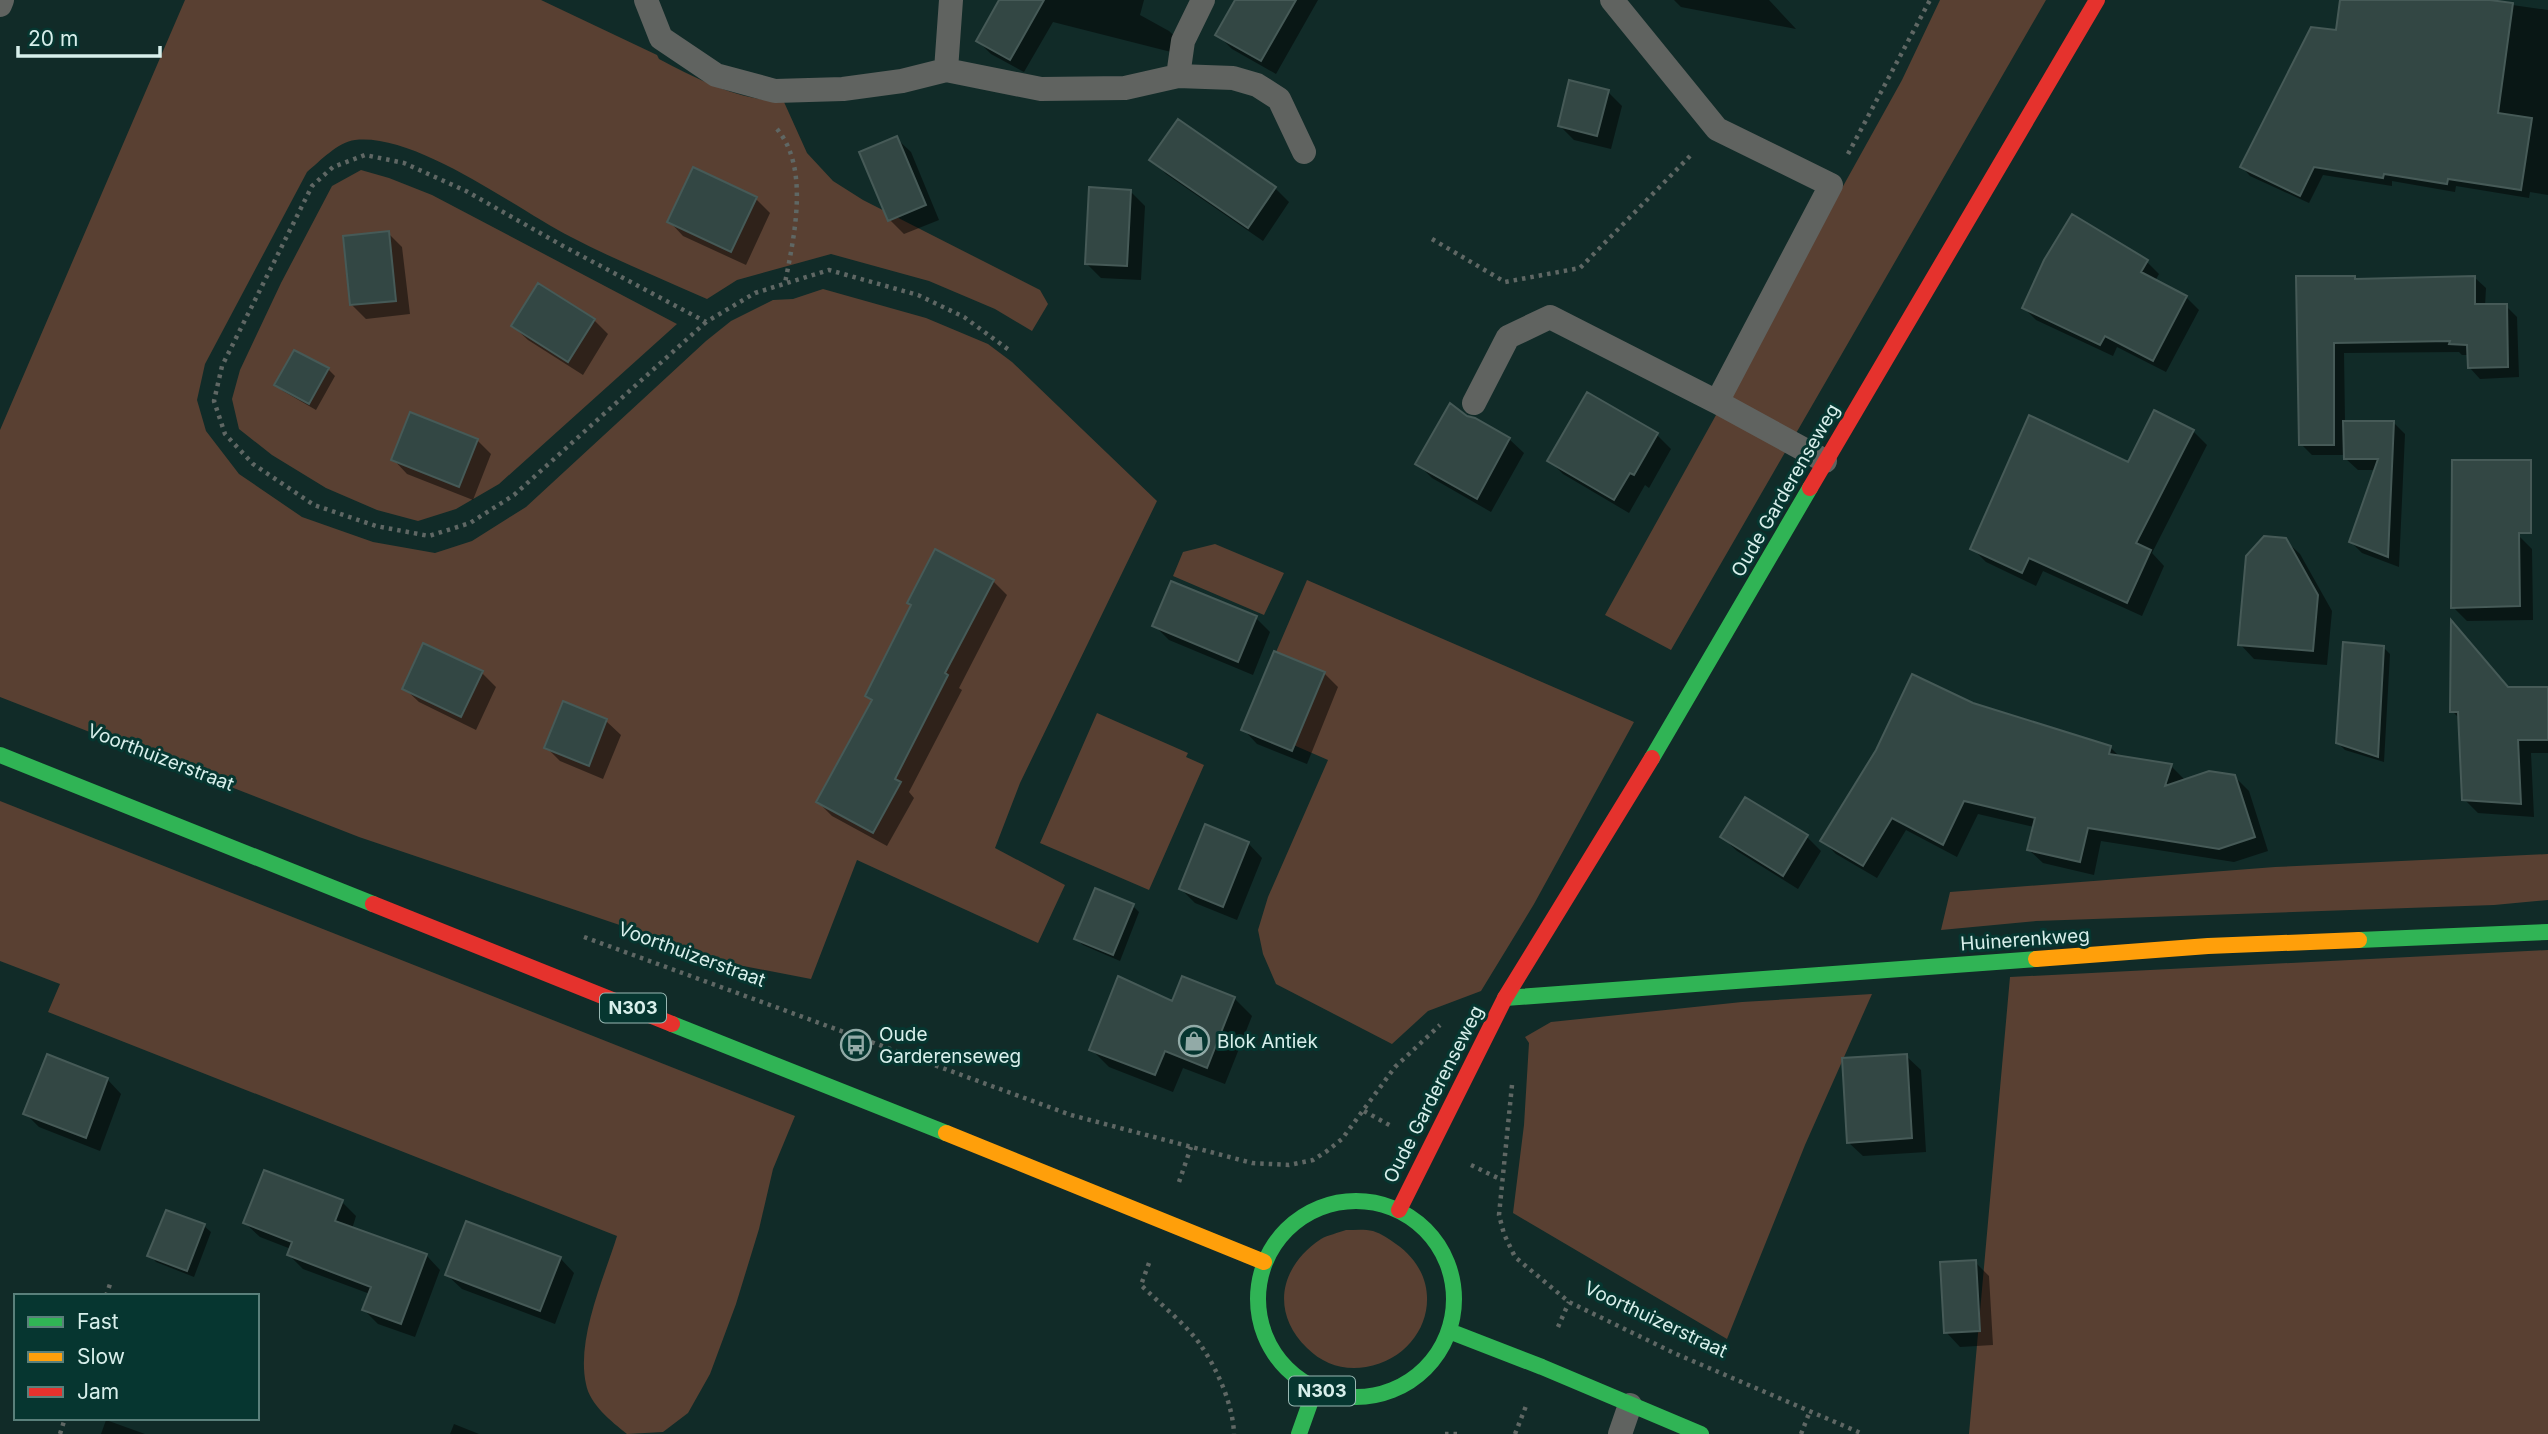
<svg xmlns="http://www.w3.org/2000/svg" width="2548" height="1434" font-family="Inter,sans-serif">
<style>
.green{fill:#594032}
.shadow{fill:#0007}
.building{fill:#334744;stroke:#465a57;stroke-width:2}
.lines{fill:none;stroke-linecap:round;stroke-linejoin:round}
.path{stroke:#5f6764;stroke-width:4.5;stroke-dasharray:3.5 5;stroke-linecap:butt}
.lane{stroke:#606360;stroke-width:24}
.fast{stroke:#30b455;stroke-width:16}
.slow{stroke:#ff9f0a;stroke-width:16}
.jam{stroke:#e5322d;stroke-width:16}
.labels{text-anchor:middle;stroke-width:6;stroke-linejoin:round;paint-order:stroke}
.shield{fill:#063630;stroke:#99b8b3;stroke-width:2}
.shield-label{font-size:18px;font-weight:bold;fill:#d8efeb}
.street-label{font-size:19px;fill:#d8efeb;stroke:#063630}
.poi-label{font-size:19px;fill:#d8efeb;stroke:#063630;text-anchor:start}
</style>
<rect width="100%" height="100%" fill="#112b28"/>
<path class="green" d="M 185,0 L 541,0 L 657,55 L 659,59 C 701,81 736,99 784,102 L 807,153 L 833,181 L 863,200 L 1040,290 L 1048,304 L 1032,331 L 995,309 L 929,281 L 831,254 L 737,280 L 707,299 C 662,279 615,260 571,237 C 516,209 417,133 355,140 C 338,142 320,161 307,172 L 205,364 L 197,400 L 206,431 L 239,474 L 302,517 L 373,542 L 435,553 L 472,541 L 526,507 L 706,341 L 731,321 L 773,300 L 793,299 L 823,289 L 926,318 L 988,344 L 1012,362 L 1157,501 L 1020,783 L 995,848 L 1065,885 L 1038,943 L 857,860 L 811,979 L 738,965 L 359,837 L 0,697 L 0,430 Z
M 1940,0 L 2046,0 L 1671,650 L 1605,615 L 1902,80 Z
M 361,170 L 389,178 L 432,195 L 677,324 L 499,484 L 456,509 L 418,521 L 377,510 L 326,488 L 272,455 L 239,429 L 232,399 L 240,370 L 281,283 L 332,186 Z
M 1215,544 L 1284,573 L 1264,615 L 1173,576 L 1183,552 Z
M 1307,580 L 1634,722 L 1534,904 L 1481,991 L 1428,1011 L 1392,1044 L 1276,984 L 1263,954 L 1258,930 L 1268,897 L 1328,760 L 1245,724 Z
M 1097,713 L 1188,753 L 1186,757 L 1204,765 L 1149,890 L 1040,843 Z
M 0,801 L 795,1116 L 773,1169 L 759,1229 L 736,1304 L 710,1374 L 688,1413 L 663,1432 L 627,1434 C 611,1421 590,1405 586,1384 C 576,1339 604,1278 617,1236 L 48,1012 L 60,984 L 0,961 Z
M 2548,854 L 2548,900 L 2494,905 L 2036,921 L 1941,930 L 1950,892 L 2275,867 Z
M 2548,950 L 2548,1434 L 1969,1434 L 2010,977 Z
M 1872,994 L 1805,1145 L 1727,1339 L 1513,1213 L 1524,1125 L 1529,1043 L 1525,1037 L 1551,1022 L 1742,1002 Z
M 1346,1230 C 1355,1230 1365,1229 1373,1231 C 1382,1234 1389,1239 1396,1244 C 1451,1282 1428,1356 1366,1367 C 1344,1371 1323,1364 1307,1348 C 1270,1312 1280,1266 1321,1239 C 1328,1235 1338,1233 1346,1230 Z"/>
<path class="shadow" d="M 1001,0 L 1144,0 L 1140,15 L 1169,31 L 1183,44 L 1179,54 L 1053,22 L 1024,72 L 991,54 L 978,41 Z
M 1237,0 L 1318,0 L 1276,74 L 1232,49 L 1218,35 Z
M 1674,0 L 1769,0 L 1796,29 L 1681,7 Z
M 2341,0 L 2477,0 L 2548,10 L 2548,195 L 2530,192 L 2529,198 L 2456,186 L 2455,192 L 2392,181 L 2392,186 L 2323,175 L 2309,203 L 2250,176 L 2242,167 L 2338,32 Z
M 1608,92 L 1622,106 L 1611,149 L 1574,140 L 1560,126 Z
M 896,138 L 911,152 L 939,220 L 904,234 L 890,220 Z
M 1152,159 L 1275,188 L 1289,202 L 1263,241 L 1166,174 Z
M 1130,191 L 1145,206 L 1141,280 L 1101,278 L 1087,264 Z
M 756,199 L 770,213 L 746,265 L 683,236 L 669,221 Z
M 388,233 L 402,247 L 410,314 L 366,319 L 352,305 Z
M 2147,262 L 2159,274 L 2155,281 L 2186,297 L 2199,310 L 2166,372 L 2117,347 L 2113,356 L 2036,320 L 2024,308 Z
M 2354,278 L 2357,281 L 2475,278 L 2486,288 L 2485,306 L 2506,306 L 2517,317 L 2519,377 L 2480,379 L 2470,368 L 2469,355 L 2462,355 L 2459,352 L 2344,353 L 2345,423 L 2394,423 L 2405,434 L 2399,567 L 2362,553 L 2351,542 L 2376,470 L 2358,470 L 2346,459 L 2346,455 L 2312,455 L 2301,444 Z
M 594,320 L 608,334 L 583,375 L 528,340 L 513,326 Z
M 328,369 L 335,376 L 316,410 L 283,391 L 276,385 Z
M 1466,417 L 1509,439 L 1524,453 L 1491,512 L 1432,478 L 1418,464 Z
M 2193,431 L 2207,445 L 2152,553 L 2164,566 L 2142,616 L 2043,571 L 2036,586 L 1986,562 L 1972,548 Z
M 1657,435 L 1671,449 L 1649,488 L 1645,485 L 1629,513 L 1563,474 L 1549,460 Z
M 477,440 L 491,454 L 473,500 L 407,474 L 393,459 Z
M 2518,535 L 2532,549 L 2533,620 L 2467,621 L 2453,607 Z
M 2285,540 L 2300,554 L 2332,611 L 2327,665 L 2254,659 L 2240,644 Z
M 993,581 L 1007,595 L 959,688 L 962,690 L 909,792 L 914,798 L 887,846 L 832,816 L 818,802 L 873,702 L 867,695 Z
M 1256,618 L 1270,632 L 1253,675 L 1169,640 L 1154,625 Z
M 2383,647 L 2390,654 L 2384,762 L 2345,750 L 2338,743 Z
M 482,673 L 496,687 L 476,730 L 419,702 L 404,688 Z
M 1324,673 L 1338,687 L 1307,764 L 1257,744 L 1243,729 Z
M 2509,689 L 2548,689 L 2548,753 L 2531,753 L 2534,817 L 2478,813 L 2464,799 L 2460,719 L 2452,711 Z
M 564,704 L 606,721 L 621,735 L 603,779 L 560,761 L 546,747 Z
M 1972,705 L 2110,747 L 2120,757 L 2171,766 L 2186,781 L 2235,777 L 2249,791 L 2268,851 L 2234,862 L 2101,841 L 2094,875 L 2043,863 L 2029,850 L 2034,827 L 1978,814 L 1957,857 L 1906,830 L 1877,878 L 1836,854 L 1822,840 Z
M 1722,837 L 1807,837 L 1821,851 L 1798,889 L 1737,851 Z
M 1248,843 L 1262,858 L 1237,920 L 1195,903 L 1181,889 Z
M 1133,906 L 1139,912 L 1120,961 L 1083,945 L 1076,939 Z
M 1234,998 L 1252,1016 L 1225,1084 L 1183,1068 L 1173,1092 L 1109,1067 L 1091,1049 L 1173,1003 Z
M 1906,1056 L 1921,1070 L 1926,1152 L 1863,1156 L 1848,1142 Z
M 107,1079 L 121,1094 L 100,1151 L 39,1127 L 25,1113 Z
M 342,1202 L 356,1216 L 352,1229 L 426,1255 L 440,1270 L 415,1337 L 378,1324 L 364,1310 L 370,1294 L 303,1269 L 289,1255 L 291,1249 L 260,1237 L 245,1223 Z
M 204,1226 L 211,1232 L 194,1277 L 156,1262 L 150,1255 Z
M 560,1258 L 574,1273 L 555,1324 L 462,1289 L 447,1275 Z
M 1975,1262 L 1989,1276 L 1993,1345 L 1960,1347 L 1946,1332 Z
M 106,1420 L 145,1434 L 101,1434 Z
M 454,1424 L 479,1434 L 450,1434 Z"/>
<path class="building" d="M 999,0 L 1044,0 L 1010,60 L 976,41 Z
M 1235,0 L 1296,0 L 1261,61 L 1215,35 Z
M 2340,0 L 2490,0 L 2513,3 L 2498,113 L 2532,118 L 2521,190 L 2448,179 L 2447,184 L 2384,174 L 2383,178 L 2314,167 L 2300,196 L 2240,167 L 2311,27 L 2336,30 Z
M 1569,80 L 1609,90 L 1597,136 L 1558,126 Z
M 1178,119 L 1276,187 L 1248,228 L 1149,160 Z
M 897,136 L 926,205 L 888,221 L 859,152 Z
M 693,167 L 757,197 L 731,252 L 667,222 Z
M 1089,187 L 1131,190 L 1127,266 L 1085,264 Z
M 2072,214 L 2148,260 L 2141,272 L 2187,296 L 2153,361 L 2105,336 L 2100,345 L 2022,308 L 2044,260 Z
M 389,231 L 396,301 L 350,305 L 343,236 Z
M 2296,276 L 2355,276 L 2355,279 L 2475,276 L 2475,304 L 2507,304 L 2508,367 L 2468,368 L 2467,345 L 2449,344 L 2450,341 L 2334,343 L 2334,445 L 2299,445 Z
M 538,283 L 595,319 L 568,362 L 511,326 Z
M 294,350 L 329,368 L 309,404 L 274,385 Z
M 1587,392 L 1658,433 L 1634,475 L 1630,473 L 1614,500 L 1547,461 Z
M 1450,403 L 1467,416 L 1475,418 L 1510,438 L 1477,499 L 1415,464 Z
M 2154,410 L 2194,430 L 2136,543 L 2151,550 L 2127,603 L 2029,558 L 2022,573 L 1970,549 L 2029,415 L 2128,462 Z
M 410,412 L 478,439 L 459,487 L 391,460 Z
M 2343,421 L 2394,421 L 2388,557 L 2349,542 L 2378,459 L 2344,459 Z
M 2452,460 L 2531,460 L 2531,533 L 2519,533 L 2520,606 L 2451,608 Z
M 2264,536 L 2286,538 L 2318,595 L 2313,651 L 2238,645 L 2246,556 Z
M 935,549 L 994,580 L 945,673 L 948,675 L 895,779 L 901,782 L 873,833 L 816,802 L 872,700 L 865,696 L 911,605 L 907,603 Z
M 1171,581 L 1257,616 L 1238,662 L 1152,626 Z
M 2451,620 L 2508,687 L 2548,687 L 2548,740 L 2518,740 L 2521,804 L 2462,800 L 2458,712 L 2450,712 Z
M 2343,642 L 2384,646 L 2378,757 L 2336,743 Z
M 423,643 L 483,671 L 461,717 L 402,689 Z
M 1274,651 L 1325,672 L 1292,751 L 1241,730 Z
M 1912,674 L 1973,703 L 2111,746 L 2109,754 L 2172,764 L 2165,786 L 2209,771 L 2235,775 L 2255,837 L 2219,849 L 2088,828 L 2080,862 L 2027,850 L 2035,818 L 1964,801 L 1943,845 L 1892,818 L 1863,866 L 1820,841 L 1876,750 Z
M 563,701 L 607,719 L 589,766 L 544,748 Z
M 1745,797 L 1808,835 L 1783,876 L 1720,837 Z
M 1205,824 L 1249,842 L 1223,907 L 1179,889 Z
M 1095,888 L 1134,904 L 1113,955 L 1074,939 Z
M 1118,976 L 1172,1001 L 1182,976 L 1235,997 L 1207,1068 L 1165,1051 L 1155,1075 L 1089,1050 Z
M 47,1054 L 108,1078 L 86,1138 L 23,1114 Z
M 1907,1054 L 1912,1138 L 1847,1143 L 1842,1058 Z
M 264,1170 L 343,1200 L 335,1221 L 427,1254 L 401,1324 L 362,1310 L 371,1287 L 287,1255 L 292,1242 L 243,1223 Z
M 166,1210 L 205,1224 L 187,1271 L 147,1256 Z
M 466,1221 L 561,1257 L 540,1311 L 445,1275 Z
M 1976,1260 L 1980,1331 L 1944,1333 L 1940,1262 Z"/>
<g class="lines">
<path class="path" d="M 777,129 C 810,168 794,237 785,283
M 1848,154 L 1930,0
M 1432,239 L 1505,282 L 1580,268 L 1692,154
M 706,322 L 514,495 L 470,523 L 429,536 L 376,526 L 314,505 L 253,464 L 225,434 L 214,401 L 222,366 L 312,186 L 333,167 L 365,155 L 404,163 L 466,191 L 563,246 L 706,322 L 755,293 L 829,270 L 918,295 L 964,317 L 1009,350
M 584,937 L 1071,1115 L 1252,1163 L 1289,1165 L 1313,1160 L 1327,1151 L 1342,1139 L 1395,1067 L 1440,1025
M 1512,1085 L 1499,1215 L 1504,1234 L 1515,1257 L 1569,1302 L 1674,1353 L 1863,1434
M 1364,1111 L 1391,1126
M 1471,1165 L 1502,1180
M 1179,1182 L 1191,1147
M 1149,1263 L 1141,1285 C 1159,1303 1189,1327 1202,1347 C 1218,1371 1233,1405 1234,1434
M 106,1296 L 110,1284
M 1558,1327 L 1569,1302
M 60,1434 L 65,1418
M 1445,1434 L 1459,1434
M 1515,1434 L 1526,1406
M 1801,1434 L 1810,1411"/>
<path class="lane" d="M 646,0 L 661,38 L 716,75 L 775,91 L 843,89 L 902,81 L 946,70 L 1041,89 L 1125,88 L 1178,76 L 1233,78 L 1257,85 L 1279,99 L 1304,152
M 1612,0 L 1717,129 L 1831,185 L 1717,402
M 0,5 L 2,0
M 946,70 L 951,0
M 1178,76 L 1183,41 L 1203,0
M 1474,403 L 1508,337 L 1550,317 L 1717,402 L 1825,461
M 1620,1434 L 1630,1405"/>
<path class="fast" d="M 0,755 L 373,904
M 1652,758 L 1810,488
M 2359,940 L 2548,932
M 1505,998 L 2036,959
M 672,1024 L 946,1133
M1258 1299a98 98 0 1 1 196 0a98 98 0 1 1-196 0Z
M 1449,1331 L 1542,1367 L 1701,1434
M 1299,1434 L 1315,1389"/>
<path class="slow" d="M 2036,959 L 2208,946 L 2359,940
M 946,1133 L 1264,1262"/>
<path class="jam" d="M 1810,488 L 2097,0
M 373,904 L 672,1024
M 1399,1210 L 1505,998 L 1652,758"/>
</g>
<defs>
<g id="shop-ring" transform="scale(1.575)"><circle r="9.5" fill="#063630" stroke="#92aaa7" stroke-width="1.5"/><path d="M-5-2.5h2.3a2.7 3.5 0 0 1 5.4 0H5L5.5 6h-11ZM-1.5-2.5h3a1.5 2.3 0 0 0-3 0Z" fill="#92aaa7"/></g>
<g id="bus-ring" transform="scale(1.575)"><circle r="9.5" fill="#063630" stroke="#92aaa7" stroke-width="1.5"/><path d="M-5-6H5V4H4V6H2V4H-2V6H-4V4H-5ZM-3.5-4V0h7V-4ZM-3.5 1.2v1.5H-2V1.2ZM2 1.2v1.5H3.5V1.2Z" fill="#92aaa7"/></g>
</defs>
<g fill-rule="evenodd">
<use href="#shop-ring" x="1194" y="1041"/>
<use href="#bus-ring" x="856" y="1045"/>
</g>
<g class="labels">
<g class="shield">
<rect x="600" y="993.5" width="66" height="29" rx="5"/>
<rect x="1289" y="1376.5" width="66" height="29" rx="5"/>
</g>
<g class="shield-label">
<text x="633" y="1014">N303</text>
<text x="1322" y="1397">N303</text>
</g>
<g class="street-label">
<text transform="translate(1785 490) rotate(-60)" y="7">Oude Garderenseweg</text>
<text transform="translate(161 757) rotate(21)" y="7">Voorthuizerstraat</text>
<text transform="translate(2025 939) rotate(-4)" y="7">Huinerenkweg</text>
<text transform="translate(692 954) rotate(20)" y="7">Voorthuizerstraat</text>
<text transform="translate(1433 1094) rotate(-63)" y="7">Oude Garderenseweg</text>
<text transform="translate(1656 1319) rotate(25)" y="7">Voorthuizerstraat</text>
</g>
<g class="poi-label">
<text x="879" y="1041">Oude<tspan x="879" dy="22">Garderenseweg</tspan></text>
<text x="1217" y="1048">Blok Antiek</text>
</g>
</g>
<rect x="14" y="1294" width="245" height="126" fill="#063630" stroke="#5a807b" stroke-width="2"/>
<rect x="28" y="1317" width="35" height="10" fill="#30b455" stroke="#5a807b" stroke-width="2"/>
<text x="77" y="1329" font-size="21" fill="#d8efeb">Fast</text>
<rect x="28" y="1352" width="35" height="10" fill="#ff9f0a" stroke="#5a807b" stroke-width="2"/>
<text x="77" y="1364" font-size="21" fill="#d8efeb">Slow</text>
<rect x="28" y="1387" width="35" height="10" fill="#e5322d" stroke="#5a807b" stroke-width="2"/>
<text x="77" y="1399" font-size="21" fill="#d8efeb">Jam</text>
<path d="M18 46v10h142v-10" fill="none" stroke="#d8efeb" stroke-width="3.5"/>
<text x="28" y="46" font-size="21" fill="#d8efeb" stroke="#063630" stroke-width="5" paint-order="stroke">20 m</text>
</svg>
